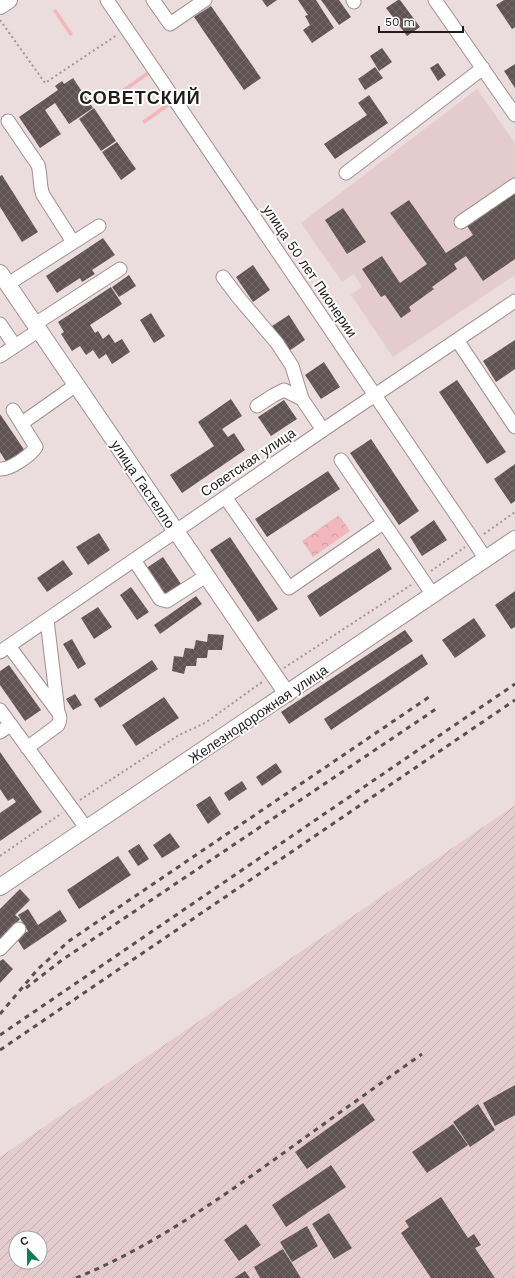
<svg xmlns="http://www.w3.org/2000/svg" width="515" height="1278" font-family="'Work Sans',sans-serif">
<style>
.built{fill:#e4ccce}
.industrial{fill:url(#industrial-furrows);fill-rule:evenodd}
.green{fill:#f2b7bc}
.park{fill:url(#park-crowns)}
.building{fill:url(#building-cross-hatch)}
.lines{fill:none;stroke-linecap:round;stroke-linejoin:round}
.minor-casing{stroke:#9f9192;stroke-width:15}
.major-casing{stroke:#9f9192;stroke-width:18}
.path{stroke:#a29697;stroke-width:2;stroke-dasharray:2 3;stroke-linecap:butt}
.minor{stroke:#fff;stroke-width:13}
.major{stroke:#fff;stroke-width:16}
.rail{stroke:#575050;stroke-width:3;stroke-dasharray:5 5;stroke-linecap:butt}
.labels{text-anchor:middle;stroke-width:4;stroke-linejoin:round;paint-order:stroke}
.street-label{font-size:14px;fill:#211c1c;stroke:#fff}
.district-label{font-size:18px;font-weight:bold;letter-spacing:1px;fill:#211c1c;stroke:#fff}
</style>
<defs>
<pattern id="industrial-furrows" width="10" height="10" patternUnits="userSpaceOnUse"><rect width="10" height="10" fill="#e4ccce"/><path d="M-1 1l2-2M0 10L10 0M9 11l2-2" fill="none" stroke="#c3afb0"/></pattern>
<pattern id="park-crowns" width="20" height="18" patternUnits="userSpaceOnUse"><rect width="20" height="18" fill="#f2b7bc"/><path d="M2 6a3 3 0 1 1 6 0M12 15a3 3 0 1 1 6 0" fill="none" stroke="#cf9da1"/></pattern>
<pattern id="building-cross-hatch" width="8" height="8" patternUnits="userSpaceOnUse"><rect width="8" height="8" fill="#605354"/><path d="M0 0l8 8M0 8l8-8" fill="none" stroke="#726869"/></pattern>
</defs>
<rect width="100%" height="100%" fill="#ebdcdd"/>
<path class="built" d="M 477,89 L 515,143 L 515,275 L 393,357 L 351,295 L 362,287 L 354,274 L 342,282 L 301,223 Z"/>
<path class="industrial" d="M 515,805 L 515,1278 L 0,1278 L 0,1157 ZM 16,1238 L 40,1238 L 40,1262 L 16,1262 Z"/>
<path class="green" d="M 56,9 L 73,34 L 70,36 L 53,11 Z
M 148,71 L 150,74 L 123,93 L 121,90 Z
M 169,102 L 171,105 L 144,124 L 142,121 Z"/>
<path class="park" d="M 339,515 L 350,531 L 313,557 L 302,541 Z"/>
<path class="building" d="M 262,0 L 277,0 L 267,7 Z
M 298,0 L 316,0 L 334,28 L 312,43 L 303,30 L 310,25 L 305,16 L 308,15 Z
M 321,0 L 339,0 L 351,17 L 339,25 Z
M 398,0 L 400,0 L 420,27 L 407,36 L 386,8 Z
M 504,0 L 515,0 L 515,27 L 512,29 L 496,5 Z
M 211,6 L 261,78 L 244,90 L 194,17 Z
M 382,48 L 392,62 L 379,71 L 370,56 Z
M 438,63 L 446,75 L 438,81 L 430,68 Z
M 515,64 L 515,88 L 504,71 Z
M 375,67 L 383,78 L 365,90 L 358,79 Z
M 73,78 L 93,108 L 69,124 L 55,103 L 45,110 L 61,134 L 40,148 L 19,117 L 58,90 L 55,86 L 62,81 L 64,84 Z
M 369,95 L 388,123 L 335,159 L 324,144 L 367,115 L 358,103 Z
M 94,108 L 116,141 L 101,151 L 79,119 Z
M 117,142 L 136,169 L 121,180 L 102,152 Z
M 2,175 L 38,232 L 22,242 L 0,207 L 0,176 Z
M 515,192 L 515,259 L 483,281 L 466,256 L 454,264 L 457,269 L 432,287 L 434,289 L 409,307 L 411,311 L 401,318 L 385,295 L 381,297 L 362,269 L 382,256 L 400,283 L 427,264 L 390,213 L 409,200 L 446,253 L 473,235 L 467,226 Z
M 343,208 L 366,242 L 347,254 L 325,220 Z
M 103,238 L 115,255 L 92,270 L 95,274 L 82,282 L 80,278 L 57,293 L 46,276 Z
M 253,265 L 270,290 L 253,302 L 236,277 Z
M 129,275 L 136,286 L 119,297 L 112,287 Z
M 111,287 L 122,304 L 90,325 L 95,333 L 98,331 L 103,339 L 109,334 L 115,343 L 122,339 L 130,352 L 112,364 L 106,354 L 99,359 L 93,350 L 86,355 L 80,346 L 72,351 L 61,334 L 64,332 L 58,322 Z
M 151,313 L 165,336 L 154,343 L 140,320 Z
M 289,315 L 305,340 L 289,351 L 272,326 Z
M 515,340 L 515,369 L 496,382 L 483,361 Z
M 324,362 L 340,387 L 321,399 L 305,375 Z
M 457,380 L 506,452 L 487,464 L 439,392 Z
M 231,399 L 242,416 L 222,429 L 228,437 L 234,433 L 245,450 L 182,493 L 170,475 L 214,446 L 198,422 Z
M 284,400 L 297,419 L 271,436 L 258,417 Z
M 0,414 L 25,451 L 7,463 L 0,452 Z
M 371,439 L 419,511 L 399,525 L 350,453 Z
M 515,464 L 515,501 L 511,504 L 494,479 Z
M 328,471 L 340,489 L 267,537 L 255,519 Z
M 434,520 L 447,540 L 422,556 L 410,537 Z
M 99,533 L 110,550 L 88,565 L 76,547 Z
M 230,537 L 278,609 L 258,622 L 210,550 Z
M 379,548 L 392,569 L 320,617 L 307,596 Z
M 163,557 L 181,584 L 163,596 L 145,569 Z
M 63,560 L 73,574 L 47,592 L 37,578 Z
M 131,587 L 149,612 L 137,620 L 120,595 Z
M 515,591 L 515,627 L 511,629 L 495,605 Z
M 196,596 L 202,604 L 160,634 L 154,625 Z
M 98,607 L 112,627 L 94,639 L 81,618 Z
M 474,618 L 486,636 L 455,658 L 442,640 Z
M 405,630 L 413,641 L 289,724 L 281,712 Z
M 208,634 L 224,635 L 222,650 L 208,650 L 207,658 L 197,658 L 196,666 L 186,666 L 184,674 L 172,671 L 174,656 L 183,657 L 185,648 L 194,649 L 196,640 L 207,642 Z
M 72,639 L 86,664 L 78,669 L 63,644 Z
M 422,654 L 428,664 L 331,730 L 324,719 Z
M 152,660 L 158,669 L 100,708 L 94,699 Z
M 9,665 L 41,710 L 25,721 L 0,685 L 0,671 Z
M 75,694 L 82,705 L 73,710 L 66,699 Z
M 164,697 L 179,718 L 136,746 L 122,725 Z
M 0,752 L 42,812 L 0,841 L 0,813 L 16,802 L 13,798 L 8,801 L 0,789 Z
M 276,763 L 282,772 L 262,786 L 256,777 Z
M 242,781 L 247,789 L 229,801 L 224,793 Z
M 210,796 L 221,814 L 208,824 L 196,805 Z
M 170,833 L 180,847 L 162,858 L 153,845 Z
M 139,844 L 149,859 L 138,866 L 128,851 Z
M 118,856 L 131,875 L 79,909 L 67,890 Z
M 20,889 L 30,900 L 15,915 L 20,919 L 0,940 L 0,909 Z
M 28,909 L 38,925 L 60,910 L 67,921 L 24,950 L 17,939 L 28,931 L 18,915 Z
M 3,959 L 13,969 L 0,983 L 0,961 Z
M 515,1085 L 515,1115 L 495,1126 L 483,1103 Z
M 363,1103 L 375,1120 L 307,1169 L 295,1152 Z
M 478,1104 L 495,1130 L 470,1147 L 453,1122 Z
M 453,1124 L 468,1145 L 427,1173 L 412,1152 Z
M 331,1165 L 346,1187 L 286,1227 L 272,1205 Z
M 441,1197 L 468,1238 L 474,1234 L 481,1245 L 475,1248 L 495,1278 L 431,1278 L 401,1233 L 409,1227 L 405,1221 Z
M 329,1213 L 352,1248 L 334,1259 L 312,1224 Z
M 246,1224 L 261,1245 L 239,1261 L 224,1240 Z
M 307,1226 L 318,1246 L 292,1262 L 280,1242 Z
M 283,1249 L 301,1278 L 260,1278 L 254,1267 Z
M 245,1271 L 250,1278 L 234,1278 Z"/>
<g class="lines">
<g class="minor-casing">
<path id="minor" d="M 107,0 L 486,559
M 153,0 L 170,24 L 205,0
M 353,0 L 354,2
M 435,0 L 515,115
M 8,121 L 38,165 C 41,175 39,185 43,195 L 73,242
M 346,173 L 483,68
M 461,222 L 515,185
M 223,277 L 238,297 L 277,343 L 292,366 L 302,399 L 323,430
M 8,284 L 99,226
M 0,324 L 15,346
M 35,324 L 120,269
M 457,340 L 515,427
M 0,356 L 39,330
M 257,406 L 274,395 L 284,390 L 302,399
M 22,423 L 76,385
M 341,460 L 433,595
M 0,469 C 10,470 31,455 36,447 L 13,410
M 225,497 L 289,588 L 383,523
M 134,560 L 160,599 L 167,601 L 206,576
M 9,646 L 58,712
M 0,652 L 323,430 L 515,301
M 0,710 L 87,829
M 0,732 L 10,725
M 27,748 L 58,725 C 60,720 61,717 58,712 L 47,620
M 0,949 L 19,929"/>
</g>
<g class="major-casing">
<path id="major" d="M 0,6 L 9,0
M 0,273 L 287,694
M 0,887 L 515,539"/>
</g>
<path class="path" d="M 0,20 L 45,83 L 117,35
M 484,534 L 515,512
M 431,571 L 465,547
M 284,668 L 411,585
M 80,800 L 179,735 L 205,723 L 262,682
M 0,856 L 62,813"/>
<use href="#minor" class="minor"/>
<use href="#major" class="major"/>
<path class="rail" d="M 26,988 L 62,960 L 439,707
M 0,1014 L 38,969 L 69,941 L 432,695
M 0,1035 L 515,684
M 0,1050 L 515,700
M 76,1278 C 147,1249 209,1206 271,1162 C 321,1126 371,1090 422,1054"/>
</g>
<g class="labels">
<g class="street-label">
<text transform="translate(310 271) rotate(56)" y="5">улица 50 лет Пионерии</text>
<text transform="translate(248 462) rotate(-34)" y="5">Советская улица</text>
<text transform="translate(143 484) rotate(56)" y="5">улица Гастелло</text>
<text transform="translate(258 714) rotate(-34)" y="5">Железнодорожная улица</text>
</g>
<g class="district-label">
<text x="140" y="104">СОВЕТСКИЙ</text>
</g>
</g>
<g transform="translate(28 1250) rotate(338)"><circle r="19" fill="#ffffff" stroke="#a6a4a4"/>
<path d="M0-3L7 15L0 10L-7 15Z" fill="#107c56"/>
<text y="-6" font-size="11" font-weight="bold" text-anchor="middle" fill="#211c1c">С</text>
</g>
<path d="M379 26v6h84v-6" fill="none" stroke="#211c1c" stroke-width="2"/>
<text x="385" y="26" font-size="12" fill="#211c1c" stroke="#ffffff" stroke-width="3" paint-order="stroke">50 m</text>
</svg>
